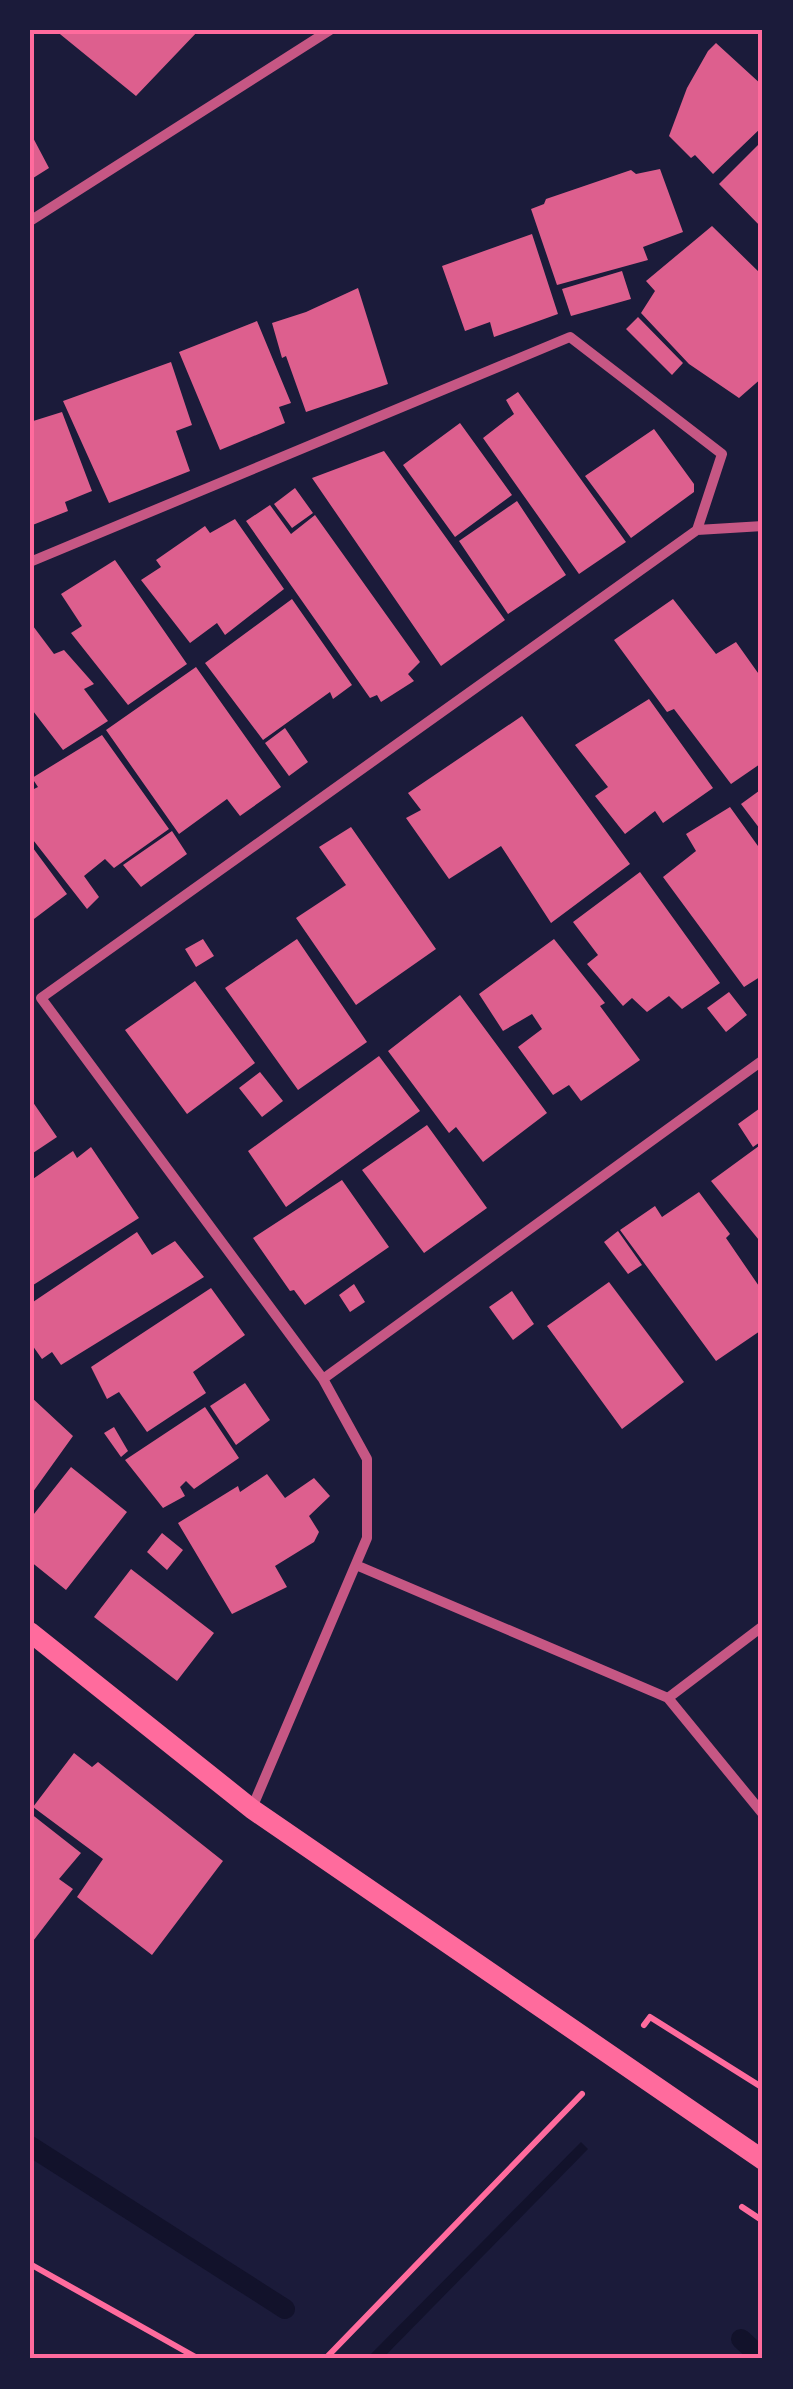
<svg xmlns="http://www.w3.org/2000/svg" width="793" height="2389" font-family="Cabin,sans-serif">
<style>
.water{fill:#12122b}
.lines{fill:none;stroke-linecap:round;stroke-linejoin:round}
.stream{stroke:#12122b;stroke-width:20}
.building{fill:#dd5f8e}
.path{stroke:#ff6b9d;stroke-width:6}
.minor{stroke:#c65784;stroke-width:10}
.secondary{stroke:#ff6b9d;stroke-width:20}
.neatline{fill:none;stroke:#ff6b9d;stroke-width:4}
</style>
<rect width="100%" height="100%" fill="#1b1b3a"/>
<path class="water" d="M 581,2142 L 588,2149 L 382,2359 L 366,2359 Z"/>
<g class="lines">
<path class="stream" d="M 30,2146 L 285,2309
M 741,2339 L 763,2359"/>
</g>
<path class="building" d="M 55,30 L 199,30 L 136,96 Z
M 716,43 L 763,86 L 763,126 L 713,174 L 695,155 L 691,158 L 669,136 L 687,88 L 708,51 Z
M 30,132 L 49,168 L 30,180 Z
M 763,140 L 763,229 L 719,184 Z
M 660,169 L 683,232 L 643,247 L 648,260 L 557,285 L 531,209 L 544,204 L 546,199 L 631,170 L 636,174 Z
M 712,226 L 763,276 L 763,377 L 739,398 L 689,364 L 641,313 L 655,291 L 646,281 Z
M 532,234 L 558,314 L 494,337 L 490,322 L 465,331 L 442,266 Z
M 622,271 L 631,299 L 571,316 L 562,289 Z
M 358,288 L 388,384 L 306,412 L 286,356 L 282,358 L 272,323 L 306,312 Z
M 638,317 L 683,363 L 672,375 L 626,329 Z
M 257,321 L 291,403 L 279,407 L 285,423 L 220,450 L 179,352 Z
M 171,362 L 192,425 L 176,431 L 190,471 L 109,503 L 63,401 Z
M 518,392 L 626,542 L 579,574 L 483,438 L 514,414 L 506,400 Z
M 62,412 L 92,491 L 65,502 L 68,511 L 30,526 L 30,422 Z
M 460,423 L 512,495 L 455,537 L 403,465 Z
M 654,429 L 694,484 L 694,492 L 631,538 L 585,476 Z
M 384,451 L 505,620 L 441,666 L 312,478 Z
M 295,488 L 313,513 L 292,528 L 274,504 Z
M 517,501 L 566,575 L 508,614 L 459,541 Z
M 270,505 L 291,534 L 315,515 L 420,662 L 408,674 L 414,681 L 381,702 L 377,695 L 370,698 L 246,521 Z
M 235,519 L 284,589 L 225,635 L 217,623 L 190,643 L 141,580 L 161,567 L 156,560 L 205,526 L 210,533 Z
M 115,560 L 187,664 L 128,705 L 71,633 L 82,626 L 61,594 Z
M 292,599 L 352,685 L 333,699 L 330,692 L 263,740 L 205,663 Z
M 673,599 L 716,654 L 736,642 L 763,680 L 763,762 L 731,784 L 674,709 L 667,712 L 614,640 Z
M 30,622 L 54,654 L 64,650 L 94,684 L 84,689 L 108,721 L 63,750 L 30,707 Z
M 196,667 L 281,787 L 240,816 L 227,799 L 179,834 L 106,730 Z
M 649,699 L 713,788 L 663,823 L 655,811 L 625,834 L 595,796 L 608,787 L 575,745 Z
M 522,716 L 630,864 L 551,923 L 501,846 L 449,879 L 406,818 L 421,810 L 408,793 Z
M 285,728 L 308,762 L 289,776 L 265,743 Z
M 102,735 L 169,829 L 114,868 L 105,859 L 84,876 L 99,897 L 87,909 L 30,836 L 30,791 L 38,787 L 32,778 Z
M 763,788 L 763,833 L 741,804 Z
M 730,807 L 763,853 L 763,975 L 744,987 L 663,877 L 696,851 L 686,834 Z
M 351,827 L 436,949 L 356,1005 L 296,918 L 346,885 L 319,847 Z
M 172,831 L 187,854 L 141,887 L 123,865 Z
M 30,844 L 67,894 L 30,922 Z
M 640,872 L 720,983 L 682,1009 L 669,996 L 647,1012 L 632,998 L 623,1006 L 587,964 L 598,955 L 573,922 Z
M 203,939 L 214,956 L 196,967 L 185,949 Z
M 297,939 L 367,1042 L 298,1090 L 225,988 Z
M 554,939 L 605,1003 L 600,1006 L 640,1060 L 581,1101 L 569,1085 L 553,1095 L 518,1047 L 542,1029 L 532,1014 L 503,1031 L 479,994 Z
M 195,981 L 255,1063 L 187,1114 L 125,1030 Z
M 729,992 L 747,1015 L 726,1032 L 707,1008 Z
M 460,995 L 547,1113 L 483,1162 L 456,1127 L 449,1133 L 388,1051 Z
M 379,1056 L 420,1111 L 286,1207 L 248,1151 Z
M 260,1072 L 283,1101 L 262,1117 L 239,1088 Z
M 30,1098 L 57,1137 L 30,1155 Z
M 763,1106 L 763,1140 L 753,1147 L 738,1124 Z
M 427,1125 L 487,1208 L 424,1253 L 362,1170 Z
M 763,1143 L 763,1245 L 711,1181 Z
M 91,1147 L 139,1218 L 30,1287 L 30,1181 L 73,1151 L 77,1158 Z
M 342,1180 L 389,1247 L 305,1305 L 294,1290 L 290,1291 L 253,1238 Z
M 699,1192 L 730,1234 L 726,1238 L 763,1292 L 763,1329 L 716,1361 L 620,1230 L 655,1206 L 662,1217 Z
M 618,1231 L 642,1265 L 628,1274 L 604,1242 Z
M 137,1232 L 152,1255 L 175,1241 L 204,1277 L 61,1365 L 52,1352 L 42,1359 L 30,1342 L 30,1304 Z
M 609,1282 L 684,1382 L 622,1429 L 547,1326 Z
M 354,1284 L 365,1302 L 350,1312 L 339,1295 Z
M 211,1288 L 245,1335 L 193,1372 L 206,1393 L 147,1432 L 119,1392 L 107,1399 L 91,1367 Z
M 512,1291 L 534,1324 L 513,1340 L 489,1307 Z
M 245,1383 L 270,1420 L 236,1445 L 210,1406 Z
M 30,1396 L 73,1436 L 30,1496 Z
M 205,1407 L 239,1458 L 194,1489 L 186,1481 L 180,1487 L 185,1496 L 163,1508 L 125,1460 Z
M 114,1427 L 128,1451 L 121,1457 L 104,1433 Z
M 71,1467 L 127,1512 L 66,1590 L 30,1561 L 30,1519 Z
M 267,1474 L 285,1498 L 314,1478 L 330,1496 L 309,1516 L 319,1532 L 314,1542 L 275,1566 L 287,1587 L 232,1614 L 178,1523 L 238,1486 L 240,1492 Z
M 162,1533 L 183,1550 L 167,1570 L 147,1552 Z
M 131,1569 L 214,1633 L 177,1681 L 94,1617 Z
M 74,1753 L 92,1767 L 98,1762 L 223,1861 L 152,1955 L 77,1897 L 103,1859 L 33,1807 Z
M 30,1813 L 81,1853 L 59,1879 L 73,1889 L 30,1945 Z"/>
<g class="lines">
<path class="path" d="M 644,2025 L 650,2017 L 763,2088
M 742,2207 L 763,2221
M 30,2264 L 199,2359
M 325,2359 L 582,2094"/>
<path class="minor" d="M 30,221 L 330,30
M 30,562 L 570,337 L 722,454 L 697,530
M 323,1379 L 763,1060
M 356,1565 L 668,1698 L 763,1814
M 668,1698 L 763,1626
M 252,1808 L 367,1538 L 367,1459 L 323,1379 L 41,998 L 697,530 L 763,526"/>
<path class="secondary" d="M 30,1632 L 252,1809 L 763,2160"/>
</g>
<rect width="793" height="2389" fill="none" stroke="#1b1b3a" stroke-width="65"/>
<rect x="32" y="32" width="728" height="2324" class="neatline"/>
</svg>
